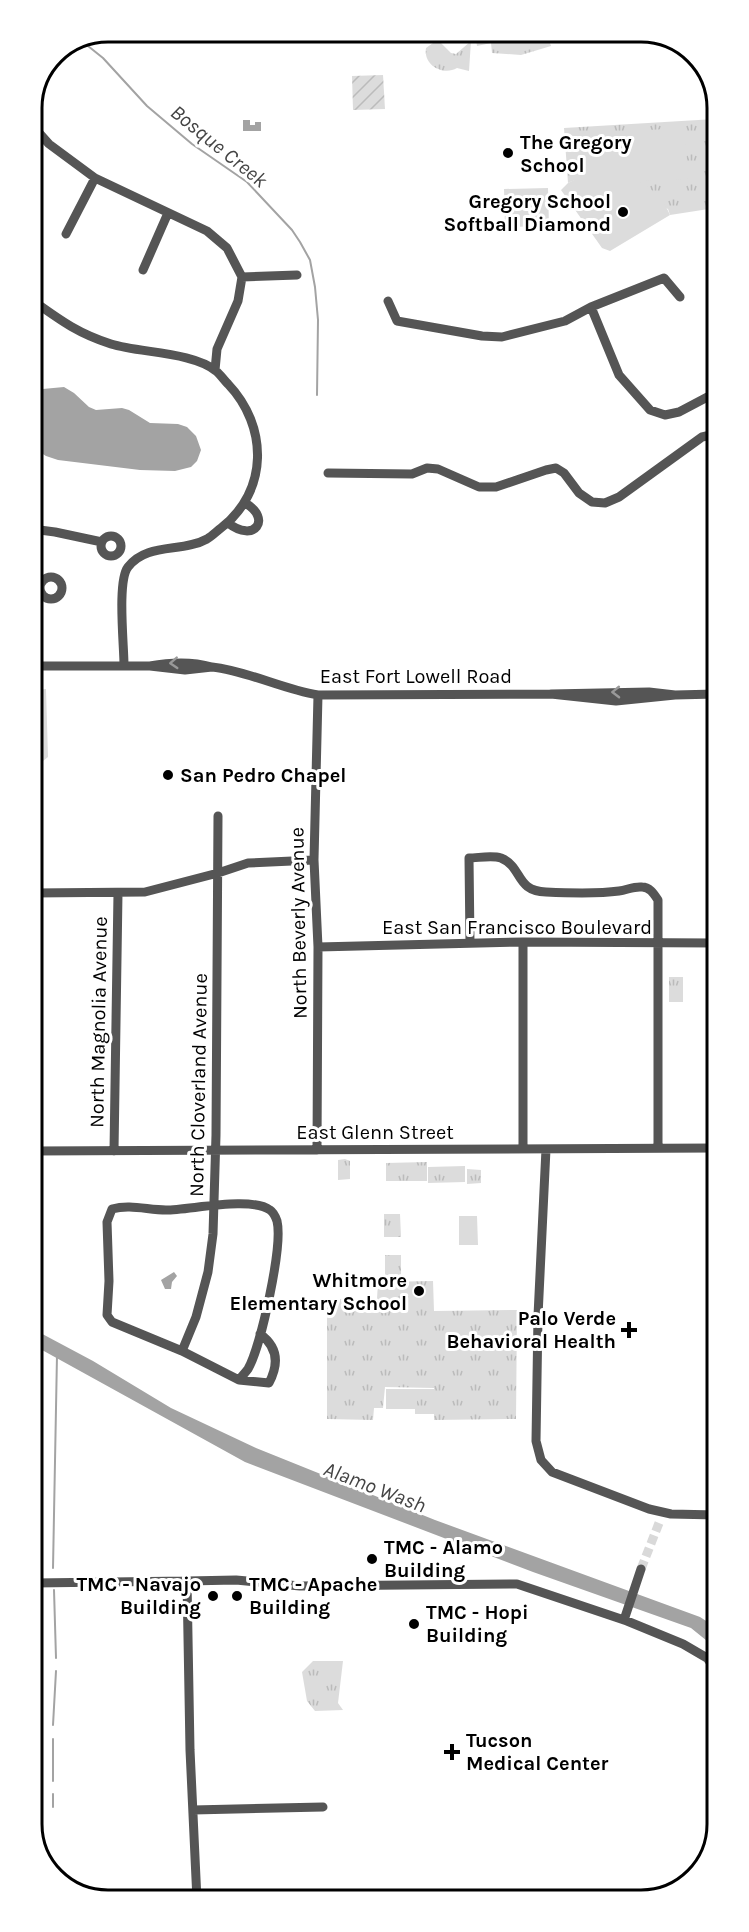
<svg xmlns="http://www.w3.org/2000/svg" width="749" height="1932" font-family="Karla,sans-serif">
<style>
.grass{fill:url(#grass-tufts)}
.garden{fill:url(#garden-furrows)}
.pitch{fill:#dcdcdc}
.water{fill:#a3a3a3}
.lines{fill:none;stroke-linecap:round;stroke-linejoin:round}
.stream{stroke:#a3a3a3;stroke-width:2}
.minor-tunnel{stroke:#d9d9d9;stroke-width:9;stroke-dasharray:9 4.5;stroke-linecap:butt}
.minor{stroke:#555;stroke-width:9}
.oneway{stroke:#999}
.poi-dot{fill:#000;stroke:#fff;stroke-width:2}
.labels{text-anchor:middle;stroke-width:6;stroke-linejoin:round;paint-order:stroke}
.poi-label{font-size:20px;font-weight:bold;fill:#000;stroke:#fff;text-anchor:start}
.street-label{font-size:20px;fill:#000;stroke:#fff}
.water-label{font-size:21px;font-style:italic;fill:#444;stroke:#fff}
.rim{fill:none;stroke:#000;stroke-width:3}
</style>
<defs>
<pattern id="grass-tufts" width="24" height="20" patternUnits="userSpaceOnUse" patternTransform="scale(1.5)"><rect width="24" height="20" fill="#dcdcdc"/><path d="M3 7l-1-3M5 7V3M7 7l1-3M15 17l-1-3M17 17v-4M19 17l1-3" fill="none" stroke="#bbb"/></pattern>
<pattern id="garden-furrows" width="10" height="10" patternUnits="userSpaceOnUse" patternTransform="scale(1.5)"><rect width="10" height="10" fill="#dcdcdc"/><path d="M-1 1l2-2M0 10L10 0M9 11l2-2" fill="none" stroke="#bbb"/></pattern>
</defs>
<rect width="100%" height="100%" fill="#fff"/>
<path class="grass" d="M 475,32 L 546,32 L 551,46 L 521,55 L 492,53 L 491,43 L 477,46 Z
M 471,41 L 469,71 L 457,68 C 443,76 423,65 426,48 L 433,43 L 440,42 L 451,53 L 456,54 Z
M 715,119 L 715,208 L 670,215 L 668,209 L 584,176 L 568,183 L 564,128 Z
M 669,977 L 683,977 L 683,1002 L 669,1002 Z
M 345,1159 L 350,1161 L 350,1179 L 338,1180 L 338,1160 Z
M 427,1162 L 427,1181 L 386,1181 L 386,1163 Z
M 465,1166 L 465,1182 L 428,1183 L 428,1167 Z
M 467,1169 L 481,1170 L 481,1183 L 467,1184 Z
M 384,1214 L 400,1214 L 401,1237 L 384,1237 Z
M 385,1255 L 401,1255 L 401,1275 L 385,1275 Z
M 433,1281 L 434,1311 L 517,1310 L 516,1419 L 434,1420 L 434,1414 L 415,1414 L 415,1409 L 417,1408 L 417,1389 L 434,1389 L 434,1388 L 385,1387 L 383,1408 L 374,1408 L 373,1420 L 327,1419 L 327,1299 L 377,1299 L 378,1282 Z
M 313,1661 L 343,1661 L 338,1703 L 343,1710 L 315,1711 L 307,1701 L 302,1672 Z"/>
<path class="garden" d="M 383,75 L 385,109 L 353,110 L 352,76 Z"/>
<path class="pitch" d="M 685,128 L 688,179 L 639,181 C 652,189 664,200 670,215 L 610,251 L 602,248 L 561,190 L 568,183 L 574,180 L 571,134 Z
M 548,188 L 549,226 L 505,227 L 504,189 Z
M 46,689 L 48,757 L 33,769 L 33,690 Z
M 459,1216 L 477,1216 L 478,1245 L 459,1245 Z
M 386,1389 L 417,1389 L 417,1409 L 386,1409 Z"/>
<path class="water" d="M 243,120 L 250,120 L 250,125 L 255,125 L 255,122 L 261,122 L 261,131 L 243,131 Z
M 64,387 L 74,393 L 89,407 L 96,410 L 122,408 L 129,410 L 150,423 L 178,424 L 187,427 L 196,436 L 201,450 L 197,461 L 191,467 L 175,471 L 140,470 L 58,460 L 46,456 L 32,447 L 32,390 Z
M 174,1272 L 177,1276 L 172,1282 L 171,1289 L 165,1289 L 161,1280 Z
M 33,1329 L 93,1361 L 171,1408 L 256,1448 L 435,1520 L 700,1617 L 717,1628 L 717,1649 L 691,1628 L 533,1572 L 245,1462 L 33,1345 Z"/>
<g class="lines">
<path class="stream" d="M 83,42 L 103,58 L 147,106 L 192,144 L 247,182 L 292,230 L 300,242 L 310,260 L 315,287 L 318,320 L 317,395
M 53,1568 L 57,1355
M 54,1590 L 56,1658
M 53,1725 L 56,1671
M 53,1781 L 53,1739
M 53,1794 L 53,1807"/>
<path class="minor-tunnel" d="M 641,1569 L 659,1523"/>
<path class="minor" d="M 32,125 L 49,144 L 95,178 L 207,231 L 227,248 L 242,277 L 238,301 L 217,349 L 215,370
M 66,234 L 95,178
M 143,270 L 168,213
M 242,277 L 297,275
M 32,300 C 60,320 77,333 111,344 C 140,353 193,352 216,371 C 220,374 224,380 228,384 C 268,426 269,491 221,528 C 217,531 212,536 207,539 C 182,553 147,542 128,567 C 117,581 124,645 124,665
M 388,301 L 397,321 L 482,336 L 502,337 L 565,321 L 591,307 L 664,278 L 680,297
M 591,307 L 619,375 L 650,410 L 665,415 L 679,412 L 715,393
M 328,473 L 412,474 L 427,468 L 438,469 L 479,487 L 496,487 L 546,470 L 556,468 L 564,473 L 579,493 L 592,502 L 605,503 L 619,497 L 702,437 L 715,434
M 228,523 C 255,544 272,518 245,503
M 32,529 L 55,532 L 102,542
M101 546a10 10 0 1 1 20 0a10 10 0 1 1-20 0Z
M40 588a11 11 0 1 1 22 0a11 11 0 1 1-22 0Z
M 32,666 L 150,666 L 185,670 L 212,667 C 191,661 171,662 150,666
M 212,667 C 248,671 282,689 318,695 L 551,694
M 675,695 L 649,692 L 551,694 L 616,701 L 675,695 L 716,694
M 33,893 L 145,892 L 218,873 L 248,863 L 314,860
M 470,943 L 469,858 C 478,858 492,855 501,858 C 523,867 515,891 546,892 C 569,893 597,894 619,891 C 627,890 634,886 642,887 C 650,887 654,894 658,900 L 658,1148
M 318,947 L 523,942 L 716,943
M 523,1149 L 523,942
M 546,1149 L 538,1316 L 536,1441 L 541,1460 L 552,1472 L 649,1509 L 671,1514 L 717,1515
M 317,1150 L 318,947 L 314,860 L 318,695
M 33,1151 L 716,1148
M 114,1151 L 118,893
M 182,1351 L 196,1317 L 208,1272 L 213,1234 L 216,1135 L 218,816
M 239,1380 C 242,1376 245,1373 248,1369 C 261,1346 283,1246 277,1221 C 276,1218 273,1212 270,1210 C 251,1196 190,1210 166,1210 C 148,1210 130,1204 112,1209 L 107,1222 L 109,1281 L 107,1315 L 112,1322 L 182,1351 L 239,1380 L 269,1383 C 279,1364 278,1347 260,1334
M 34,1583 L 187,1581
M 36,1583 L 36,1847
M 624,1620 L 641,1569
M 193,1810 L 323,1807
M 197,1900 L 190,1750 L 187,1581 L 236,1580 L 300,1586 L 517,1584 L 627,1621 L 683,1644 L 707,1658 L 717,1672"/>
</g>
<defs><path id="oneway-chevron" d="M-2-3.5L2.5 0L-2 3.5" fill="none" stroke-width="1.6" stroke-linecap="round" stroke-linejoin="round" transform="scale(1.5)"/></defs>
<g class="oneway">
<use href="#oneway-chevron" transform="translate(174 663) rotate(177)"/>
<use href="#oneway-chevron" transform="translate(616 692) rotate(179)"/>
</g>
<g class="poi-dot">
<circle cx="508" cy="153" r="6"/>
<circle cx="623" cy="212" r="6"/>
<circle cx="168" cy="775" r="6"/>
<circle cx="419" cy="1291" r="6"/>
<path d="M626 1321h6v6h6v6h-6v6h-6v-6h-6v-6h6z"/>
<circle cx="372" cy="1559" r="6"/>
<circle cx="213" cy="1596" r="6"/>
<circle cx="237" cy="1596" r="6"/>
<circle cx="414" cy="1624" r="6"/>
<path d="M449 1743h6v6h6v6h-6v6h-6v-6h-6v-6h6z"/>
</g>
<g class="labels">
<g class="poi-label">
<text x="520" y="149">The Gregory<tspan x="520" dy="23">School</tspan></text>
<text x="611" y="208" text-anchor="end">Gregory School<tspan x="611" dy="23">Softball Diamond</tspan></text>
<text x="180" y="782">San Pedro Chapel</text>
<text x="407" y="1287" text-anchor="end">Whitmore<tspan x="407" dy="23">Elementary School</tspan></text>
<text x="616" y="1325" text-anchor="end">Palo Verde<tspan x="616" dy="23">Behavioral Health</tspan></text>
<text x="384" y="1554">TMC - Alamo<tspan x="384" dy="23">Building</tspan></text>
<text x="201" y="1591" text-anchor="end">TMC - Navajo<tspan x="201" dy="23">Building</tspan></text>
<text x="249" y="1591">TMC - Apache<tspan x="249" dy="23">Building</tspan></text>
<text x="426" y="1619">TMC - Hopi<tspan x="426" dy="23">Building</tspan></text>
<text x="466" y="1747">Tucson<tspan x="466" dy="23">Medical Center</tspan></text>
</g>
<g class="street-label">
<text x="416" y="683">East Fort Lowell Road</text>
<text transform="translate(298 923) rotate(-91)" y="7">North Beverly Avenue</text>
<text x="517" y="934">East San Francisco Boulevard</text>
<text transform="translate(98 1022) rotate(-89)" y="7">North Magnolia Avenue</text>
<text transform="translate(198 1085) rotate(-89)" y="7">North Cloverland Avenue</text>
<text x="375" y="1139">East Glenn Street</text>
</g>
<g class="water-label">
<text transform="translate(219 146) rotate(39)" y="7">Bosque Creek</text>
<text transform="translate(375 1487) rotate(21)" y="7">Alamo Wash</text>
</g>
</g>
<path d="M0 0H749V1932H0ZM108 42H641A66 66 0 0 1 707 108V1824A66 66 0 0 1 641 1890H108A66 66 0 0 1 42 1824V108A66 66 0 0 1 108 42Z" fill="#fff" fill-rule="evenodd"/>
<path class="rim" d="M108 42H641A66 66 0 0 1 707 108V1824A66 66 0 0 1 641 1890H108A66 66 0 0 1 42 1824V108A66 66 0 0 1 108 42Z"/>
</svg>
